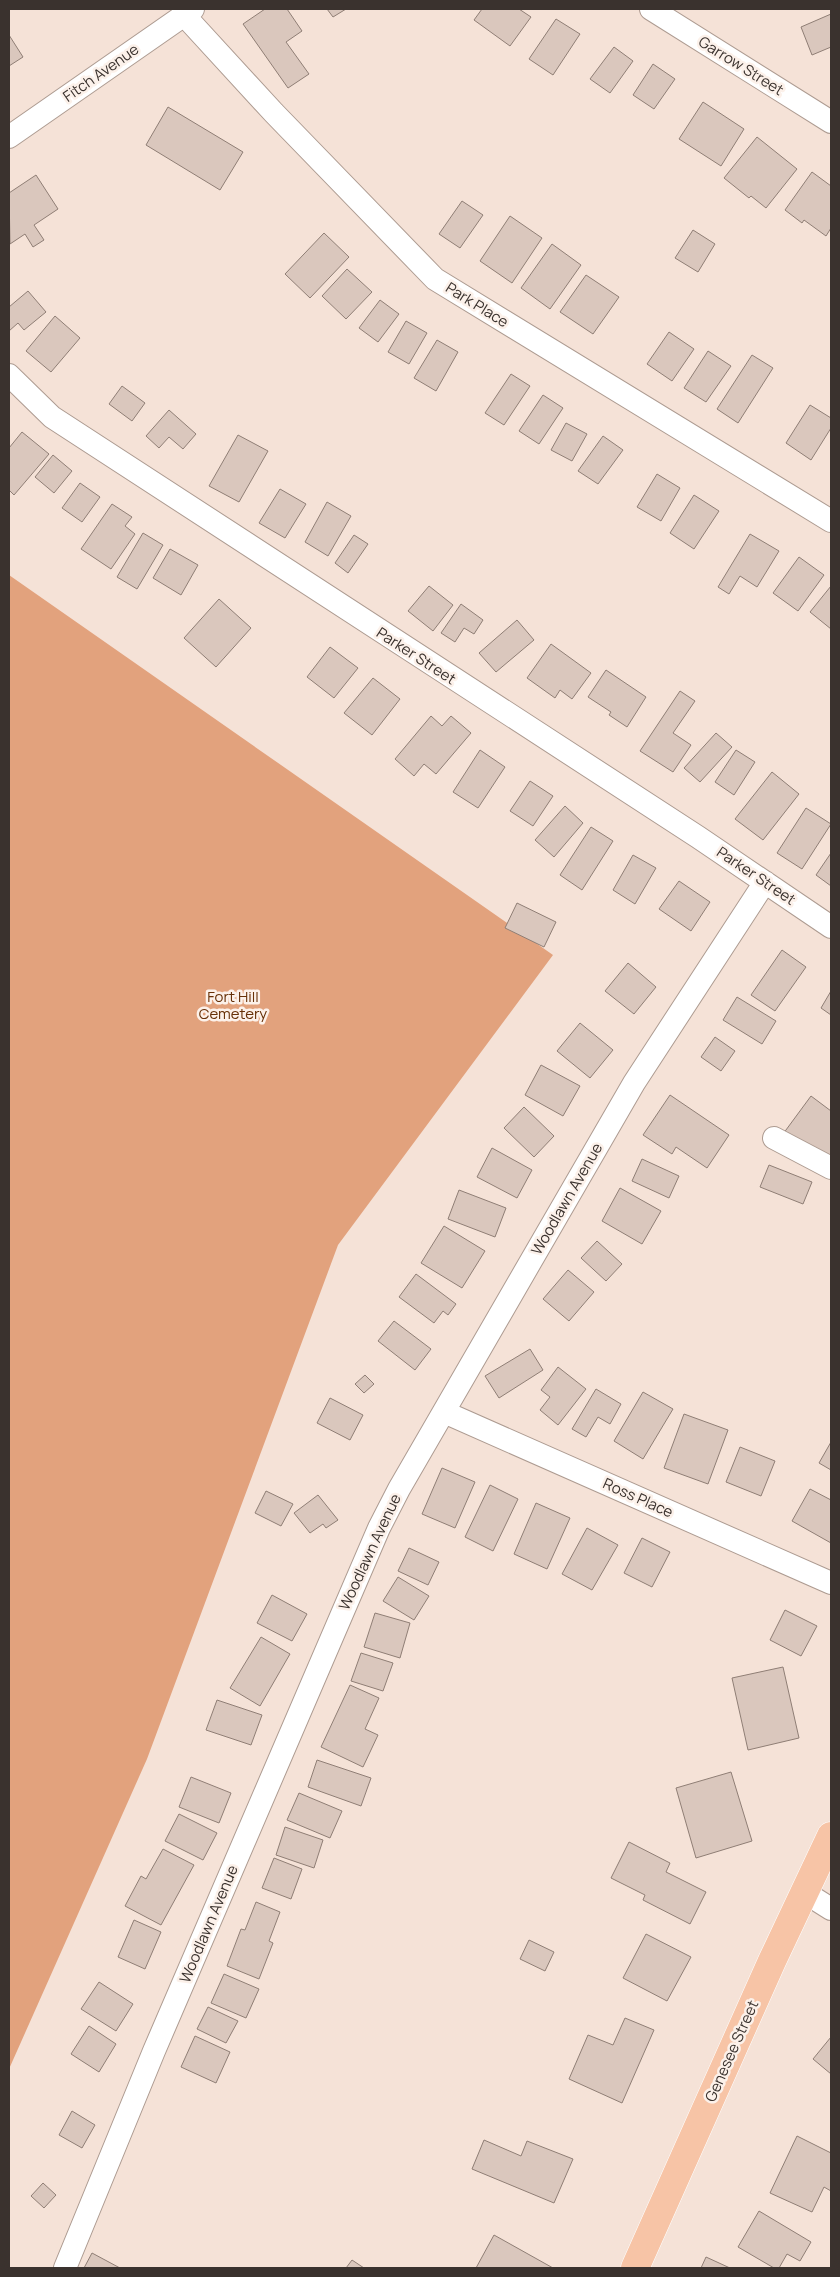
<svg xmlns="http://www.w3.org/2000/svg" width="840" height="2277" font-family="Manrope,sans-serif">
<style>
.green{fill:#e2a27d}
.building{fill:#dac7bd;stroke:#8f7e75}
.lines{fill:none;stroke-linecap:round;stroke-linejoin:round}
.minor-casing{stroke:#ad9b91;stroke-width:24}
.major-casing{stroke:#fff;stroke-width:29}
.minor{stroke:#fff;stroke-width:22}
.major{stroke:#f7c4a6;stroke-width:28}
.labels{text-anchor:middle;stroke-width:5;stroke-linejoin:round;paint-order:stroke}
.street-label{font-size:15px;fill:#3a322e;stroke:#fcf1ea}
.park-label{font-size:15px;fill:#673007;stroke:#fcf1ea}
</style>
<rect width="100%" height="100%" fill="#f5e2d7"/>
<path class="green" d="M 9,575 L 553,955 L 338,1245 L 147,1759 L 9,2069 Z"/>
<path class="building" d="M 265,9 L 287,9 L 302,31 L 286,42 L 309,74 L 288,88 L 243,24 Z
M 327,9 L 346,9 L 333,17 Z
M 482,9 L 519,9 L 531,17 L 510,46 L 474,20 Z
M 831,14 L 831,47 L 812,55 L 801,27 Z
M 556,19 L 580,34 L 553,75 L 529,59 Z
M 9,35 L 23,57 L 9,66 Z
M 614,47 L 633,61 L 610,93 L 590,79 Z
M 653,64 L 675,79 L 654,109 L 633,95 Z
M 703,102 L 744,129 L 721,166 L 679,139 Z
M 168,107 L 243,152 L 220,190 L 146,145 Z
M 757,137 L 797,169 L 766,208 L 751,196 L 749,198 L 724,178 Z
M 812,172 L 831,186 L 831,228 L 826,236 L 804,220 L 802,223 L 785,210 Z
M 36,175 L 58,209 L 34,225 L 44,240 L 33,247 L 25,234 L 10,244 L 9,193 Z
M 462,201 L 483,215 L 460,248 L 439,234 Z
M 510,216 L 542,238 L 512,283 L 480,261 Z
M 693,230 L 715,244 L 698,272 L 675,258 Z
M 324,233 L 349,257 L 310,298 L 285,274 Z
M 552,244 L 581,265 L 550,309 L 521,288 Z
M 347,269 L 372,292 L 346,319 L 322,296 Z
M 586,275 L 619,297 L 593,334 L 560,312 Z
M 28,291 L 46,312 L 24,330 L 18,323 L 9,331 L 9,307 Z
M 380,300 L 399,314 L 378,342 L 359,328 Z
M 55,316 L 80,338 L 51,372 L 26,351 Z
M 406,321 L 427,333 L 409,364 L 388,352 Z
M 669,332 L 694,349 L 672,381 L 647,364 Z
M 437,340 L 458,352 L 436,391 L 414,378 Z
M 708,351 L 731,366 L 706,402 L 684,388 Z
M 752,355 L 773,368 L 738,423 L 717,409 Z
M 511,374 L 530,386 L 504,425 L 485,413 Z
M 122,386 L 145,403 L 132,421 L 109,404 Z
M 543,395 L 563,408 L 539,444 L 519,431 Z
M 810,405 L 831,418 L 831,428 L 811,460 L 786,443 Z
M 169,410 L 196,434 L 183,449 L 169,437 L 159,448 L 146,436 Z
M 566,423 L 587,434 L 572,461 L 551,450 Z
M 22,432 L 49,454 L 14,495 L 9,490 L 9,448 Z
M 238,435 L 268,451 L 239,502 L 209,486 Z
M 603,436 L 623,450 L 598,484 L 578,471 Z
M 53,455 L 72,471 L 54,493 L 35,477 Z
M 657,474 L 680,488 L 661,521 L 637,507 Z
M 80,483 L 100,497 L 82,522 L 62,508 Z
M 280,489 L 306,504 L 285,538 L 259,523 Z
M 694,495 L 719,511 L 694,549 L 670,533 Z
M 327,502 L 351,516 L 328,556 L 305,542 Z
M 112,504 L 132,517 L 125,526 L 135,534 L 111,569 L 81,549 Z
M 143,533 L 163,545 L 137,589 L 117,577 Z
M 750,534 L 779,551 L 757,587 L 740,576 L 729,594 L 718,587 Z
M 354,535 L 368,544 L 348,573 L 335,563 Z
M 170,549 L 198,565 L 181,595 L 153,578 Z
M 799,557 L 824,575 L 798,611 L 773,593 Z
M 429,586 L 453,605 L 433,631 L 408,611 Z
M 831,586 L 831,629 L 810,612 Z
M 219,599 L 251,628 L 216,667 L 184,638 Z
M 461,604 L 483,620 L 474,634 L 464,628 L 455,642 L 441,633 Z
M 517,620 L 534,640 L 496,672 L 479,653 Z
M 551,644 L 591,673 L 572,699 L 560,690 L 555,698 L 527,678 Z
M 330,647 L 358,668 L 334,698 L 307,677 Z
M 606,670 L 646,697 L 627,727 L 609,715 L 611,712 L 588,697 Z
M 373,678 L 400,699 L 372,735 L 344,713 Z
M 680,691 L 695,701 L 673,733 L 691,745 L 673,772 L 640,751 Z
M 431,716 L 442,726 L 451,716 L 471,733 L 436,774 L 424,764 L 414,776 L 395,759 Z
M 716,733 L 732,747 L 700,782 L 684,768 Z
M 480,750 L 505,767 L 478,808 L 453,792 Z
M 736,750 L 755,762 L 734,795 L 715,782 Z
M 772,772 L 799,794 L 763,840 L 735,819 Z
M 530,781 L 553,796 L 533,826 L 510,811 Z
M 565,806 L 583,823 L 554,857 L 535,840 Z
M 806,808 L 831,824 L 802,869 L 777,853 Z
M 591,827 L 613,841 L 582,890 L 560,875 Z
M 831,853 L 831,886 L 816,875 Z
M 633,855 L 656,868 L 635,904 L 613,890 Z
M 679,881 L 710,902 L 691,931 L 659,909 Z
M 517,903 L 556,922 L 544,947 L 505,928 Z
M 782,950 L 806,967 L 775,1011 L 751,995 Z
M 628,963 L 656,987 L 634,1014 L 605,991 Z
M 831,991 L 831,1015 L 821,1008 Z
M 737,997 L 776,1021 L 762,1044 L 723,1020 Z
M 580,1023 L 613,1050 L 590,1078 L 557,1051 Z
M 715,1037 L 735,1051 L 721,1071 L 701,1057 Z
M 541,1065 L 580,1086 L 563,1116 L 525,1095 Z
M 670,1095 L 729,1135 L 707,1168 L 676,1147 L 672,1154 L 643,1135 Z
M 811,1096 L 831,1111 L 831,1153 L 823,1164 L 783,1134 Z
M 524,1107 L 554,1136 L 534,1157 L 504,1128 Z
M 492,1148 L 532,1170 L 517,1198 L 477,1177 Z
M 642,1159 L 679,1176 L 669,1198 L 632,1181 Z
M 769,1165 L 812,1182 L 803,1204 L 760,1187 Z
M 620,1188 L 661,1211 L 642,1244 L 602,1221 Z
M 459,1190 L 506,1208 L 495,1237 L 448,1219 Z
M 444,1226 L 485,1251 L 462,1288 L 421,1263 Z
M 597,1241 L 622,1264 L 606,1281 L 581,1258 Z
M 568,1270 L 594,1292 L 569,1321 L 543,1299 Z
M 416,1274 L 456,1304 L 448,1315 L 443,1311 L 434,1323 L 399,1297 Z
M 394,1321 L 431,1349 L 415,1370 L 378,1341 Z
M 530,1349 L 543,1370 L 499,1398 L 485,1376 Z
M 558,1367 L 586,1389 L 558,1425 L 540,1410 L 550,1397 L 541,1390 Z
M 365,1375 L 374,1384 L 364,1393 L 355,1384 Z
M 596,1389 L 621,1404 L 610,1424 L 598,1417 L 586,1437 L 572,1429 Z
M 643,1392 L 673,1409 L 643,1459 L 614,1441 Z
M 330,1398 L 363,1415 L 350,1440 L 317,1423 Z
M 684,1414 L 728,1430 L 708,1484 L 664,1468 Z
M 831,1442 L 831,1470 L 819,1463 Z
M 740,1447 L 775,1461 L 761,1496 L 726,1482 Z
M 442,1468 L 475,1482 L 455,1528 L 422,1514 Z
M 490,1485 L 518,1499 L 493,1551 L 465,1537 Z
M 810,1489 L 831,1500 L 831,1543 L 792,1521 Z
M 266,1491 L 293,1504 L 281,1526 L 255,1513 Z
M 318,1495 L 338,1520 L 326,1528 L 323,1524 L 310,1533 L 294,1513 Z
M 536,1503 L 570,1518 L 547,1569 L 514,1554 Z
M 587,1528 L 618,1545 L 592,1590 L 562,1574 Z
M 642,1538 L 670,1552 L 652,1587 L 624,1573 Z
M 409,1548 L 439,1562 L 428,1585 L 398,1571 Z
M 398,1577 L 429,1596 L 414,1620 L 383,1601 Z
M 272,1595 L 307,1614 L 292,1641 L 257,1623 Z
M 785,1610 L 817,1626 L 801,1656 L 770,1640 Z
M 375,1613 L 410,1623 L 400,1658 L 364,1647 Z
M 261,1637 L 290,1654 L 260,1706 L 230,1688 Z
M 361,1653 L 393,1663 L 383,1691 L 351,1681 Z
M 783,1667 L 799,1738 L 748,1750 L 732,1678 Z
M 350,1685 L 379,1698 L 365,1729 L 378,1735 L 363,1767 L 321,1747 Z
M 217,1700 L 262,1715 L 251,1745 L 206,1730 Z
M 317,1760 L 371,1778 L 361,1806 L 308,1787 Z
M 731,1772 L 752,1841 L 696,1858 L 676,1788 Z
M 191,1777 L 231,1793 L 219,1823 L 179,1807 Z
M 299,1793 L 342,1811 L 330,1838 L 287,1820 Z
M 179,1814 L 217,1833 L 203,1860 L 165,1841 Z
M 285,1827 L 323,1840 L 314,1868 L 276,1855 Z
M 629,1842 L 670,1863 L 666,1872 L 706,1892 L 690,1924 L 643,1900 L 645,1895 L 611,1878 Z
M 163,1849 L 194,1865 L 161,1925 L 125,1906 L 141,1876 L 146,1879 Z
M 274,1858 L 302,1869 L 291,1899 L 262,1888 Z
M 256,1902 L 280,1912 L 269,1941 L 273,1943 L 259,1979 L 227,1966 L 241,1929 L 245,1930 Z
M 134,1920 L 161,1932 L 145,1969 L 118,1957 Z
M 646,1934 L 691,1957 L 667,2001 L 623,1978 Z
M 529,1940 L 554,1952 L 545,1971 L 520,1959 Z
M 224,1974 L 259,1989 L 246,2018 L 211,2003 Z
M 99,1982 L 133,2004 L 116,2031 L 81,2009 Z
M 208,2007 L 238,2021 L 226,2043 L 197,2029 Z
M 625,2018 L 654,2030 L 622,2103 L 569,2079 L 588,2035 L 613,2045 Z
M 89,2026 L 116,2044 L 99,2072 L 71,2054 Z
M 195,2036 L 230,2052 L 216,2083 L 181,2067 Z
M 831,2037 L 831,2074 L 813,2059 Z
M 72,2111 L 95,2125 L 82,2148 L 59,2135 Z
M 797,2136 L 831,2153 L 831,2191 L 824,2187 L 812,2212 L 770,2193 Z
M 484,2140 L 521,2156 L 527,2141 L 573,2159 L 554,2203 L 472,2169 Z
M 43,2183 L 56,2195 L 44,2208 L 31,2196 Z
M 759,2211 L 811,2242 L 800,2261 L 787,2254 L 779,2268 L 774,2268 L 738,2247 Z
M 494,2235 L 553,2268 L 476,2268 Z
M 92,2253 L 120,2268 L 84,2268 Z
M 706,2257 L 730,2268 L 701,2268 Z
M 352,2260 L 364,2268 L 346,2268 Z"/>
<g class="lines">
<g class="minor-casing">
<path id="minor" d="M 651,9 L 831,122
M 184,15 L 274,113 L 435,279 L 831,521
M 9,137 L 193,9
M 9,375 L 52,417 L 698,837 L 831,927
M 774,1138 L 831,1168
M 444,1412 L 831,1583
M 804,1892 L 831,1909
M 65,2268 L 154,2051 L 379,1528 L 399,1489 L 634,1083 L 765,882"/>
</g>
<g class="major-casing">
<path id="major" d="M 635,2268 L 772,1961 L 831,1836"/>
</g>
<use href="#minor" class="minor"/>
<use href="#major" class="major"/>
</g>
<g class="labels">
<g class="street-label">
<text transform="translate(741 66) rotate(32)" y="5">Garrow Street</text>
<text transform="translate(101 73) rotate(-35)" y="5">Fitch Avenue</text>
<text transform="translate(477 305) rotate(32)" y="5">Park Place</text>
<text transform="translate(416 656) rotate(33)" y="5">Parker Street</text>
<text transform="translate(756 876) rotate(34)" y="5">Parker Street</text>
<text transform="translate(567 1199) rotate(-60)" y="5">Woodlawn Avenue</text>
<text transform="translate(638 1498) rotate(24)" y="5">Ross Place</text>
<text transform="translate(370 1552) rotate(-65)" y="5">Woodlawn Avenue</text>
<text transform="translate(209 1924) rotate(-67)" y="5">Woodlawn Avenue</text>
<text transform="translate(732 2051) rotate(-66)" y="5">Genesee Street</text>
</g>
<g class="park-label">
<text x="233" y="1002">Fort Hill<tspan x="233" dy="17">Cemetery</tspan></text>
</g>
</g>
<rect width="840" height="2277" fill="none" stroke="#3a322e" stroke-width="20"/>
</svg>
